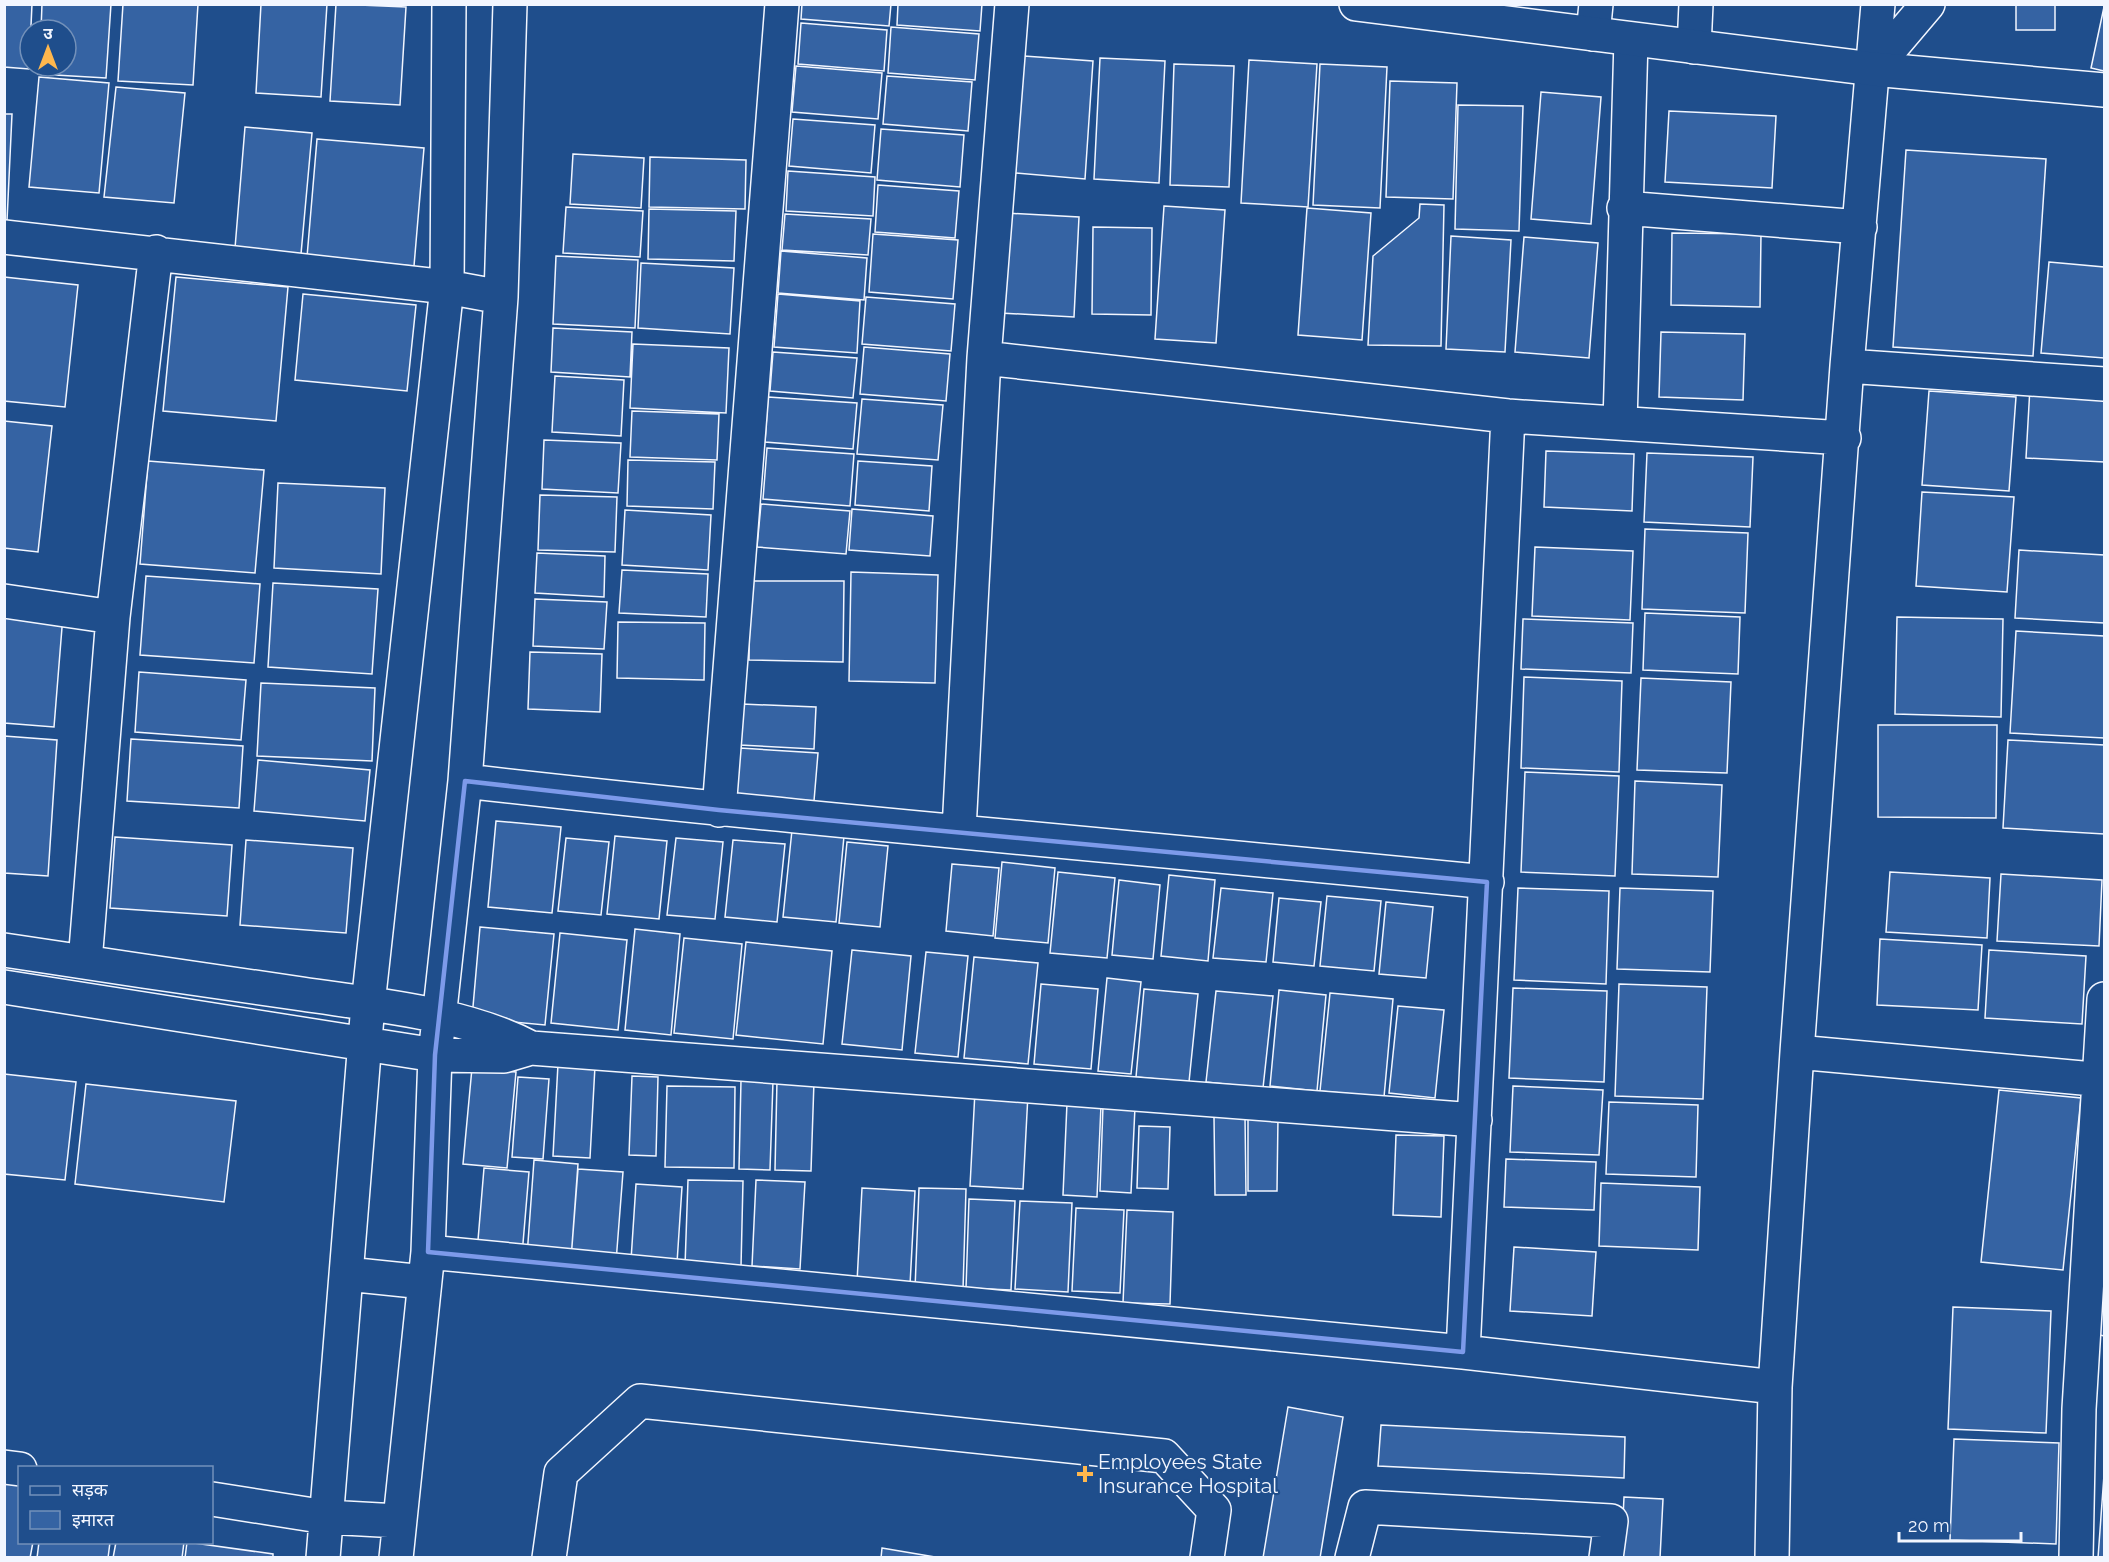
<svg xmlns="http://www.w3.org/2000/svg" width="2109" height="1562" font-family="Raleway,'Noto Sans Devanagari',sans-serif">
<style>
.building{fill:#3563a3;stroke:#f2f6ff;stroke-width:1.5}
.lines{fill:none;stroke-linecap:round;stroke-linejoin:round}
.street-casing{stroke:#f2f6ff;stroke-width:36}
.secondary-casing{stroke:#f2f6ff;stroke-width:36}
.street{stroke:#1f4e8c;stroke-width:33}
.secondary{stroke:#1f4e8c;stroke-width:33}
.marked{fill:none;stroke:#7d9aea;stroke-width:4.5;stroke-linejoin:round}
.poi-dot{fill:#ffb74d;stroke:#1f4e8c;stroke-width:2}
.labels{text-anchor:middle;stroke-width:4.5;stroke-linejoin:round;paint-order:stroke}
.poi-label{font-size:21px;fill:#f2f6ff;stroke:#1f4e8c;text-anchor:start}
</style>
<rect width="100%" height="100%" fill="#1f4e8c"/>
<path class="building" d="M 4,4 L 32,4 L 29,69 L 4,67 Z
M 42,4 L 111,4 L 106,78 L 38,74 L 39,66 L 66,66 L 66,30 L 41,30 Z
M 123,4 L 198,4 L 193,85 L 118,81 Z
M 261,4 L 327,4 L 321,97 L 256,93 Z
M 336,4 L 406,7 L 400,105 L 330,101 Z
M 802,4 L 891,4 L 889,26 L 801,19 Z
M 898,4 L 982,4 L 980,31 L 897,25 Z
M 2016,4 L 2055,4 L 2055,30 L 2016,30 Z
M 2104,7 L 2104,71 L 2091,68 Z
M 801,23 L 887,30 L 884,71 L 798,64 Z
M 891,27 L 979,34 L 975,80 L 888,73 Z
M 1024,56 L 1093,61 L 1085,179 L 1015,173 Z
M 1100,58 L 1165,61 L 1159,183 L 1094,179 Z
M 1249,60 L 1317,64 L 1308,207 L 1241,203 Z
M 1174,64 L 1234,66 L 1229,187 L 1170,185 Z
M 1320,64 L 1387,67 L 1380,208 L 1313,205 Z
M 796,66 L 882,73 L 878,119 L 792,112 Z
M 887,76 L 972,82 L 968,131 L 883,124 Z
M 39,77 L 109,83 L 99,193 L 29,187 Z
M 1390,81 L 1457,83 L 1453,199 L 1386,197 Z
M 116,87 L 185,93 L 174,203 L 104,197 Z
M 1541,92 L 1601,97 L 1591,224 L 1531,219 Z
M 1458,105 L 1523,106 L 1519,231 L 1455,229 Z
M 1669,111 L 1776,116 L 1772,188 L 1665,182 Z
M 4,114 L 12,114 L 7,221 L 4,221 Z
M 793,119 L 875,125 L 871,173 L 789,166 Z
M 245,127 L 312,133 L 301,254 L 235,248 Z
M 881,129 L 964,135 L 960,187 L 877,180 Z
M 317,139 L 424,148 L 414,266 L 307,257 Z
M 1906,150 L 2046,159 L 2033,356 L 1893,347 Z
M 573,154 L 644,158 L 641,208 L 570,204 Z
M 650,157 L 746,160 L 745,209 L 649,207 Z
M 788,171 L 875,177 L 873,216 L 786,211 Z
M 878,185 L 959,191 L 955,238 L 875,232 Z
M 1420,204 L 1444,205 L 1441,346 L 1368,345 L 1373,256 L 1419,218 Z
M 1164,206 L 1225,210 L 1216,343 L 1155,339 Z
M 566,207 L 643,211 L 640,257 L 563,253 Z
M 1307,208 L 1371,213 L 1362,340 L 1298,335 Z
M 649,209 L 736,211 L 734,261 L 648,259 Z
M 1006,213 L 1079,217 L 1074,317 L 1000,313 Z
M 785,214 L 871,219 L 868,255 L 782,250 Z
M 1093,227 L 1152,228 L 1151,315 L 1092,314 Z
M 1672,233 L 1761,234 L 1760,307 L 1671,305 Z
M 873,234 L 958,240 L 953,299 L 869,292 Z
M 1451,236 L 1511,240 L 1505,352 L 1446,349 Z
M 1524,237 L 1598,243 L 1589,358 L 1515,352 Z
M 781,251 L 867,258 L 864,300 L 778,293 Z
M 556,256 L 638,260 L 635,328 L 553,324 Z
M 2049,262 L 2104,267 L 2104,358 L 2041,353 Z
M 641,263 L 734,268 L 730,334 L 638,328 Z
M 4,277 L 78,285 L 65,407 L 4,401 Z
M 176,277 L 288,287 L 276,421 L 163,411 Z
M 303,294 L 416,305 L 407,391 L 295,380 Z
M 778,294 L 860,301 L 857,353 L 774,347 Z
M 866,297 L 955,304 L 951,351 L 862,344 Z
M 553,328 L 632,332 L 630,377 L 551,372 Z
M 1661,332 L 1745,334 L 1743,400 L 1659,397 Z
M 633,344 L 729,348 L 726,413 L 630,408 Z
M 864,347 L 950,354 L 946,401 L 860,394 Z
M 773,352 L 857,358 L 853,398 L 770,391 Z
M 555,376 L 624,380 L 621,436 L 552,432 Z
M 2030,387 L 2104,391 L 2104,462 L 2026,458 Z
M 1929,391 L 2016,397 L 2009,491 L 1922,485 Z
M 768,397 L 857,403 L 853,449 L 765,442 Z
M 862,399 L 943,405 L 938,460 L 857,454 Z
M 632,411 L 719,414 L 717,460 L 630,457 Z
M 4,421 L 52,426 L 38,552 L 4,548 Z
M 544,440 L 621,443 L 618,493 L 542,489 Z
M 767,448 L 854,454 L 850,506 L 763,499 Z
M 1546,451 L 1634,454 L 1632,511 L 1544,507 Z
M 1647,453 L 1753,457 L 1750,527 L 1644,522 Z
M 628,460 L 715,462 L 713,509 L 627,506 Z
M 148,461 L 264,470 L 255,573 L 140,564 Z
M 858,461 L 932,466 L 929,511 L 855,505 Z
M 278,483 L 385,488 L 381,574 L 274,568 Z
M 1922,492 L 2014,497 L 2007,592 L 1916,586 Z
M 540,495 L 617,497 L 615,552 L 538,550 Z
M 761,504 L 850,511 L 846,554 L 757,547 Z
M 852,509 L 933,516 L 930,556 L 849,550 Z
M 625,510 L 711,515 L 708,570 L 622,565 Z
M 1645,529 L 1748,533 L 1745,613 L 1642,609 Z
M 1535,547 L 1633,551 L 1630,620 L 1532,616 Z
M 2019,550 L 2104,555 L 2104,623 L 2015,618 Z
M 537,553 L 605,556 L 604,597 L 535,593 Z
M 622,570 L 708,574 L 706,617 L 619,613 Z
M 851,572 L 938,575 L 935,683 L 849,681 Z
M 146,576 L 260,584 L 254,663 L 140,655 Z
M 750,581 L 844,581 L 843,662 L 749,660 Z
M 273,583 L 378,589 L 372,674 L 268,667 Z
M 535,599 L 607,602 L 604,649 L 533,646 Z
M 4,610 L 63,615 L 54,727 L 4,723 Z
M 1645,613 L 1740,617 L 1738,674 L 1643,670 Z
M 1897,617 L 2003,619 L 2001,717 L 1895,714 Z
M 1523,619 L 1633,623 L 1631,673 L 1521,669 Z
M 618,622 L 705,623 L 704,680 L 617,678 Z
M 2016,631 L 2104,636 L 2104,738 L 2010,733 Z
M 530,652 L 602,654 L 600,712 L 528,709 Z
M 139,672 L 246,680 L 241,740 L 135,732 Z
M 1524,677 L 1622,681 L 1619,772 L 1521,768 Z
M 1641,678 L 1731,682 L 1727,773 L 1637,770 Z
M 261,683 L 375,688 L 372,761 L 257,756 Z
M 742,704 L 816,707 L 814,749 L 740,745 Z
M 1878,725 L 1997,725 L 1996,818 L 1878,817 Z
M 4,736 L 57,740 L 48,876 L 4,873 Z
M 131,739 L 243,746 L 239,808 L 127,801 Z
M 2008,740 L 2104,745 L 2104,834 L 2003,828 Z
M 740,748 L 818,753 L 814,801 L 736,795 Z
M 258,760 L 370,770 L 365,821 L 254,811 Z
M 1525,772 L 1619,776 L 1615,876 L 1521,872 Z
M 1635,781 L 1722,785 L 1718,877 L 1632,874 Z
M 496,821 L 561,827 L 552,913 L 488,907 Z
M 792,830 L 844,836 L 836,922 L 783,917 Z
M 615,836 L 667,841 L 659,919 L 607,914 Z
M 115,837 L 232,845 L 227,916 L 110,908 Z
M 566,838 L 609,842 L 601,915 L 558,911 Z
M 676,838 L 723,842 L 715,919 L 667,915 Z
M 246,840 L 353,848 L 346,933 L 240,925 Z
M 733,840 L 785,844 L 777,922 L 725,917 Z
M 847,842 L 888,846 L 880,927 L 839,923 Z
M 1002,862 L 1055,868 L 1048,943 L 995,938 Z
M 952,864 L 999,868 L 993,936 L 946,931 Z
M 1058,872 L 1115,878 L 1107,958 L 1050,953 Z
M 1890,872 L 1990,878 L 1987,938 L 1886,932 Z
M 2001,874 L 2102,880 L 2099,946 L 1997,941 Z
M 1169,875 L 1215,880 L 1208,961 L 1161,956 Z
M 1119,880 L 1160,885 L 1153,959 L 1112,955 Z
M 1221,888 L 1273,893 L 1266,962 L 1213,958 Z
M 1518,888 L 1609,891 L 1606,984 L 1514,980 Z
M 1620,888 L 1713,891 L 1710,972 L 1617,969 Z
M 1327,896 L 1381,901 L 1374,971 L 1320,966 Z
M 1279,898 L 1321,902 L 1314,966 L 1273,962 Z
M 1386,902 L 1433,907 L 1426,978 L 1379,974 Z
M 480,927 L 554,934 L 545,1025 L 472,1018 Z
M 635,929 L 680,934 L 671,1035 L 625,1030 Z
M 560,933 L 627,940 L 618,1030 L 551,1023 Z
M 684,938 L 742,944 L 733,1039 L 674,1033 Z
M 1880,939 L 1982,945 L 1978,1010 L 1877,1005 Z
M 746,942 L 832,951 L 823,1044 L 736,1035 Z
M 852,950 L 911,956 L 902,1050 L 842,1044 Z
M 1989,950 L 2086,956 L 2082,1024 L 1985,1018 Z
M 926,952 L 968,956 L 958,1057 L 915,1053 Z
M 974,957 L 1038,963 L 1028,1064 L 964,1058 Z
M 1107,978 L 1141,982 L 1131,1074 L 1098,1071 Z
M 1041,984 L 1098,989 L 1091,1069 L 1034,1064 Z
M 1619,984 L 1707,987 L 1703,1099 L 1615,1096 Z
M 1513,988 L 1607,991 L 1604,1082 L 1509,1078 Z
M 1144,989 L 1198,994 L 1189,1082 L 1136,1077 Z
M 1279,990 L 1326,995 L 1317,1091 L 1270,1086 Z
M 1216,991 L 1273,996 L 1263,1088 L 1206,1082 Z
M 1330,993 L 1393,999 L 1384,1097 L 1320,1091 Z
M 1398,1006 L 1444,1010 L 1435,1098 L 1389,1093 Z
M 558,1064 L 595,1066 L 590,1158 L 553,1156 Z
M 472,1068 L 516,1072 L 507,1168 L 463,1164 Z
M 4,1074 L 76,1082 L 65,1180 L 4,1174 Z
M 632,1076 L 658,1077 L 656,1156 L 629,1155 Z
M 518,1077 L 549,1079 L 543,1159 L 512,1157 Z
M 741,1080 L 773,1081 L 770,1170 L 739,1169 Z
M 777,1080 L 814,1081 L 811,1171 L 775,1170 Z
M 86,1084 L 236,1101 L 224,1202 L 75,1184 Z
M 667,1086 L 735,1087 L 734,1168 L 665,1167 Z
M 1513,1086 L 1603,1090 L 1599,1155 L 1510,1152 Z
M 1999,1090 L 2081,1098 L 2063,1270 L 1981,1262 Z
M 975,1091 L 1028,1094 L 1023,1189 L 970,1186 Z
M 1609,1102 L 1698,1105 L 1696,1177 L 1606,1174 Z
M 1067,1103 L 1101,1105 L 1097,1197 L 1063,1195 Z
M 1103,1106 L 1135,1107 L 1131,1193 L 1100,1191 Z
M 1245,1116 L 1246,1195 L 1215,1195 L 1214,1117 Z
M 1248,1117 L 1278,1117 L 1277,1191 L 1248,1191 Z
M 1139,1126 L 1170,1127 L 1168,1189 L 1137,1188 Z
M 1396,1135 L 1444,1136 L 1441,1217 L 1393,1215 Z
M 1506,1159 L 1596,1162 L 1594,1210 L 1504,1207 Z
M 534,1160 L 578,1164 L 571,1259 L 527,1256 Z
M 484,1168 L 529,1172 L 522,1255 L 477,1252 Z
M 578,1169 L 623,1172 L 616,1262 L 571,1259 Z
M 688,1180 L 743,1181 L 741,1267 L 685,1266 Z
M 756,1180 L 805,1182 L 800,1269 L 752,1266 Z
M 1601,1183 L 1700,1187 L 1698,1250 L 1599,1246 Z
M 636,1184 L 682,1187 L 677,1263 L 631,1260 Z
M 862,1188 L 915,1191 L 910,1285 L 857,1282 Z
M 919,1188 L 966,1189 L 963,1290 L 915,1289 Z
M 969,1199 L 1015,1201 L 1011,1290 L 966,1288 Z
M 1020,1201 L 1072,1203 L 1068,1292 L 1015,1289 Z
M 1076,1208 L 1124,1210 L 1120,1293 L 1072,1291 Z
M 1127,1210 L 1173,1212 L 1170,1304 L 1123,1303 Z
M 1514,1247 L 1596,1252 L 1592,1316 L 1510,1311 Z
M 2104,1277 L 2104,1336 L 2100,1335 Z
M 1953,1307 L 2051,1311 L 2046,1433 L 1948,1429 Z
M 1288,1407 L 1343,1417 L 1320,1558 L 1263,1558 Z
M 1381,1425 L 1625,1437 L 1624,1478 L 1378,1466 Z
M 1954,1439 L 2059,1443 L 2056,1544 L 1950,1540 Z
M 2104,1475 L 2104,1558 L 2098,1558 Z
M 4,1482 L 20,1485 L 20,1542 L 33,1542 L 30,1558 L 4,1558 Z
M 1624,1497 L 1663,1499 L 1660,1558 L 1621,1558 Z
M 39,1542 L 110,1542 L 108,1558 L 37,1558 Z
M 116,1542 L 184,1542 L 182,1558 L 113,1558 Z
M 187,1542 L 273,1554 L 273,1558 L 185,1558 Z
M 882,1548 L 941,1558 L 881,1558 Z"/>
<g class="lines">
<g class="street-casing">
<path id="street" d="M 1593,34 L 1596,4
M 1694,47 L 1696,4
M 1873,69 L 1928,4
M 1624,208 L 1860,227
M 4,237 L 447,287 L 501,297
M 984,358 L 1508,416 L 1844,438
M 1847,366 L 2104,384
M 1620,423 L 1631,40
M 4,601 L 113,617
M 465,781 C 805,820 1146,848 1487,882
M 719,810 L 782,4
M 959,830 L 984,358 L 1012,4
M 4,950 C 103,965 203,980 302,994 C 375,1005 465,1013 531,1048
M 85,962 L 113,617 L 156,252
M 4,987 L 435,1055 L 504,1056 L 531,1048 L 1475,1120
M 1797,1052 L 2104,1080
M 428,1252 L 1463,1352 L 1775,1387
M 347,1274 L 424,1282
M 1463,1352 L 1508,416
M 4,1467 L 20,1469
M 212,1499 L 326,1517 L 398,1521
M 323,1558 L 368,1004 L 447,287 L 449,4
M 396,1558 L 428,1252 L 435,1055 L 465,781 L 501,297 L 510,4
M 549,1558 L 561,1473 L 640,1401 L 1164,1456 L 1214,1510 L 1207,1558
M 1352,1558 L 1365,1507 L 1611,1521 L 1606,1558
M 1772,1558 L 1775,1387 L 1797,1052 L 1847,366 L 1878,4
M 2076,1558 L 2079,1409 L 2104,999"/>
</g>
<g class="secondary-casing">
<path id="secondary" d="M 1356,4 L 1873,69 L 2104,90"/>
</g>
<use href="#street" class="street"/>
<use href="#secondary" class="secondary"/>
</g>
<path class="marked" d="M 465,781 L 719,810 L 1487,882 L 1463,1352 L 428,1252 L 435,1055 Z"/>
<path class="poi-dot" d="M1082 1465h6v6h6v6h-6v6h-6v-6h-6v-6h6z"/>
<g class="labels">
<g class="poi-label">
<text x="1098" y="1469">Employees State<tspan x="1098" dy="24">Insurance Hospital</tspan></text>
</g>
</g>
<rect width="2109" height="1562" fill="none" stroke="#f2f6ff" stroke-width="12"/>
<rect x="18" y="1466" width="195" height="78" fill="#1f4e8c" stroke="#7391ba" stroke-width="1.5"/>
<rect x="30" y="1486" width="30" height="9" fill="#1f4e8c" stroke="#7391ba" stroke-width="1.5"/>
<text x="72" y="1496" font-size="18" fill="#f2f6ff">सड़क</text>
<rect x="30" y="1511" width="30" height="18" fill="#3563a3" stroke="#7391ba" stroke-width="1.5"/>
<text x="72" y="1526" font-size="18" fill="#f2f6ff">इमारत</text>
<g transform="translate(48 48)"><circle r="28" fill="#1f4e8c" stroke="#7391ba" stroke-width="1.5"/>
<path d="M0-4.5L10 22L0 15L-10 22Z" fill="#ffb74d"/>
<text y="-9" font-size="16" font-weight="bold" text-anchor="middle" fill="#f2f6ff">उ</text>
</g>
<path d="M1899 1532v9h122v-9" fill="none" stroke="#f2f6ff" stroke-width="3"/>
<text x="1908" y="1532" font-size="18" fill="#f2f6ff" stroke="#1f4e8c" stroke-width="4.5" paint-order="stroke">20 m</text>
</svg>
